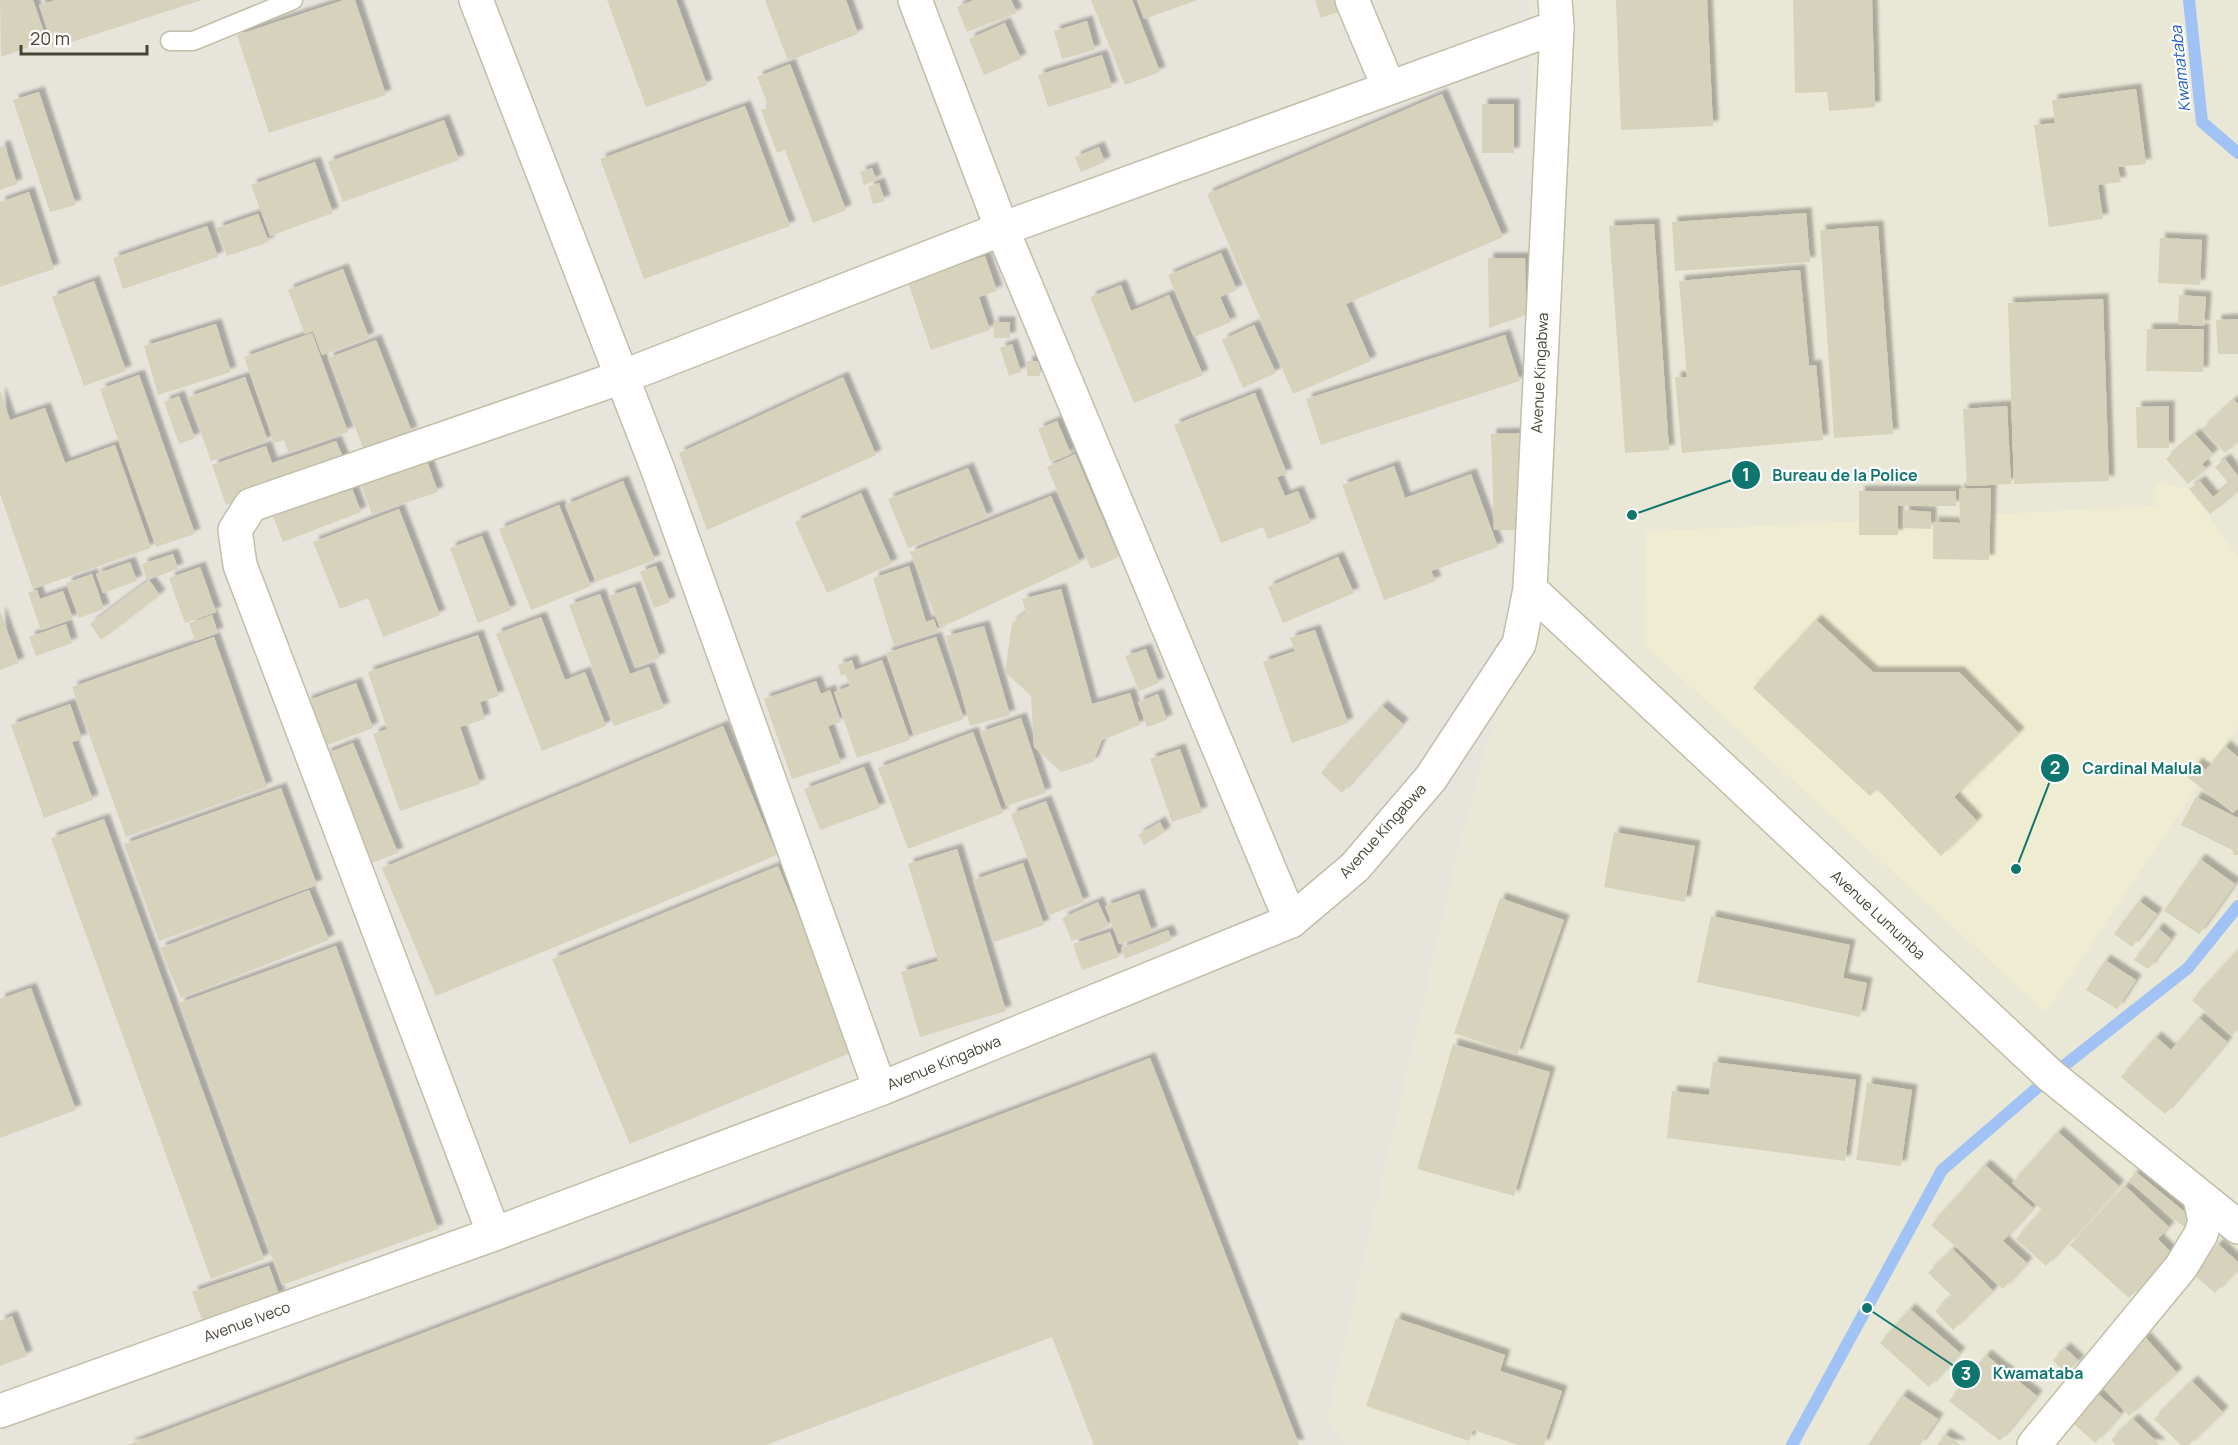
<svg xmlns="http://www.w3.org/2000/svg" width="2238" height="1445" font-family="Manrope,sans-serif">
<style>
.residential{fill:#e9e7d5}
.industrial{fill:#e7e4dc}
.education{fill:#efecd1}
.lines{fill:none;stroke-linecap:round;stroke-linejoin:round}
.stream{stroke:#a0c2f5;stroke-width:12}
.building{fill:#d7d2bc;filter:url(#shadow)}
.service-casing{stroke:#c1bea9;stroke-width:21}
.minor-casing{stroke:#c1bea9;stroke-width:36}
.tertiary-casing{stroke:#c1bea9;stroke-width:36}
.service{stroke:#fff;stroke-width:18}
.minor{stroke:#fff;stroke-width:33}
.tertiary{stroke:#fff;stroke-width:33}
.labels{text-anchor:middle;stroke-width:4.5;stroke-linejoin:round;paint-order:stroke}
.street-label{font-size:15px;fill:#494536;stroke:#fff}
.water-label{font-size:16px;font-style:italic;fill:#2760bd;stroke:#fff}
.leader{fill:none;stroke:#0f766e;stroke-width:2}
.callout-dot{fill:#0f766e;stroke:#fff;stroke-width:2}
.mark-label{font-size:18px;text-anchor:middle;font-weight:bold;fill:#fff}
.callout-label{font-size:16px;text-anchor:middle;font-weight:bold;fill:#0f766e;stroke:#fff;stroke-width:4.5;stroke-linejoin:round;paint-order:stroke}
</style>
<defs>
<filter id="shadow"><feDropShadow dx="5.5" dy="-5.5" stdDeviation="1.5" flood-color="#0004"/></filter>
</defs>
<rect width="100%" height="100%" fill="#f5f3e8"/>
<path class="residential" d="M 1530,0 L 2238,0 L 2238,1445 L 1348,1445 L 1327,1421 L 1457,857 L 1545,536 Z"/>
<path class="industrial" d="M 0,0 L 1530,0 L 1545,536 L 1457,857 L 1327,1421 L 1348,1445 L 0,1445 Z"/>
<path class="education" d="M 2155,482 L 2189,489 L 2238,557 L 2238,726 L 2046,1012 L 1644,644 L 1646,532 L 2156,506 Z"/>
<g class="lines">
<path class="stream" d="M 2189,0 L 2202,122 L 2238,153
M 1792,1445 L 1942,1170 L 2051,1076 L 2188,968 L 2238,906"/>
</g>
<path class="building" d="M 0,0 L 33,0 L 47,41 L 1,57 Z
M 55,0 L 202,0 L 53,48 L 39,5 Z
M 344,0 L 355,0 L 386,95 L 269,133 L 237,35 Z
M 607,0 L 676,0 L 707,85 L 646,107 Z
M 765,0 L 846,0 L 858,34 L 788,61 Z
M 974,0 L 1011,0 L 1017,13 L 967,32 L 957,7 Z
M 1091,0 L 1132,0 L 1160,72 L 1125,85 Z
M 1137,0 L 1198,0 L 1144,19 Z
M 1315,0 L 1347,0 L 1350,8 L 1321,18 Z
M 1616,0 L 1707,0 L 1713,126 L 1621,130 Z
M 1793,0 L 1872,0 L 1875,107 L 1829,111 L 1827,92 L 1795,93 Z
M 1087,21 L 1095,50 L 1062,59 L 1054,31 Z
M 1005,23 L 1021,59 L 984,75 L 969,39 Z
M 1102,55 L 1112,87 L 1048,107 L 1038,75 Z
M 790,64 L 846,210 L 813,223 L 785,150 L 777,153 L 761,110 L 769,107 L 757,77 Z
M 2136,89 L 2146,164 L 2118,167 L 2121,182 L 2098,185 L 2103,219 L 2049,227 L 2034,125 L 2055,123 L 2052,100 Z
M 39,92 L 76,205 L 50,212 L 13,100 Z
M 1442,94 L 1503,237 L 1346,304 L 1371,361 L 1293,394 L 1207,194 Z
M 1482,104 L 1514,104 L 1514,153 L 1482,153 Z
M 745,106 L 790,226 L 644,279 L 600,159 Z
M 444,120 L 459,160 L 343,202 L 328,162 Z
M 5,146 L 17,184 L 0,190 L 0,147 Z
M 1099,147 L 1105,162 L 1081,172 L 1075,157 Z
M 315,162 L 333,213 L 270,236 L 251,185 Z
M 872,168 L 876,180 L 864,185 L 860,172 Z
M 879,183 L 885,201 L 873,204 L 868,187 Z
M 29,192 L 54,269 L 0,287 L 0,202 Z
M 1806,213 L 1810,262 L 1675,271 L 1672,222 Z
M 258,214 L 269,242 L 227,256 L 217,228 Z
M 1654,224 L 1669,450 L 1625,453 L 1609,226 Z
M 207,226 L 218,257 L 123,289 L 113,258 Z
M 1878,226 L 1893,434 L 1834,438 L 1820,230 Z
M 2160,238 L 2202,240 L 2200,285 L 2158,283 Z
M 1221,253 L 1237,290 L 1220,297 L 1231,322 L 1194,337 L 1168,275 Z
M 985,256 L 997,291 L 979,297 L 990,330 L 931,350 L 908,282 Z
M 1488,258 L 1525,258 L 1526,315 L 1489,328 Z
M 343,269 L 369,338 L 322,355 L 313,331 L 305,334 L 288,290 Z
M 1800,270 L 1809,366 L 1816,365 L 1823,440 L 1682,453 L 1675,377 L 1687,377 L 1679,281 Z
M 94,281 L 126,371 L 84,386 L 52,297 Z
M 1121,285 L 1131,311 L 1169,295 L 1203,375 L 1134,403 L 1090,297 Z
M 2179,295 L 2206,297 L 2204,326 L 2178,324 Z
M 2103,299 L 2109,481 L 2014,484 L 2008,303 Z
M 2238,319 L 2238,354 L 2218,354 L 2216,320 Z
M 993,322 L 1010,322 L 1010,338 L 994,338 Z
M 216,324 L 231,372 L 158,395 L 144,346 Z
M 1254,325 L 1276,373 L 1243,388 L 1222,340 Z
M 2147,329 L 2204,329 L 2203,372 L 2146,371 Z
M 312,333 L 348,432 L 289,453 L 284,440 L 274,443 L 244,357 Z
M 1505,335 L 1520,381 L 1321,445 L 1306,399 Z
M 376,340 L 412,432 L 364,450 L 328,358 Z
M 1012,344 L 1021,372 L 1009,376 L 1000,348 Z
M 1027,361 L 1040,361 L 1040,376 L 1027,376 Z
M 139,375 L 195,534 L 156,547 L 100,389 Z
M 245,377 L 268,441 L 211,461 L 188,397 Z
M 843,377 L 876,455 L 707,530 L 679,453 Z
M 0,391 L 10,420 L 45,408 L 65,463 L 115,445 L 151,548 L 33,589 L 0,494 Z
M 1255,393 L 1287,474 L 1277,477 L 1285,496 L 1298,491 L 1311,523 L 1268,539 L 1263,527 L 1221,543 L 1174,425 Z
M 179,396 L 195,438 L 179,444 L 164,402 Z
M 2234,400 L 2238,404 L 2238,441 L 2225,453 L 2202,429 Z
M 2007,406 L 2011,484 L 1967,486 L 1963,409 Z
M 2169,406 L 2169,448 L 2137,448 L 2136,407 Z
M 1057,421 L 1071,454 L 1051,462 L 1038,429 Z
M 1524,433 L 1526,530 L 1494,530 L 1491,434 Z
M 2195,434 L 2213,454 L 2202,464 L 2206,469 L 2188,484 L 2166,459 Z
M 336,441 L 345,462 L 226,505 L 212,465 L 266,446 L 272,463 Z
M 1075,454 L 1119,557 L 1091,569 L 1047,467 Z
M 426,458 L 438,492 L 372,514 L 360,481 Z
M 2225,459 L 2238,476 L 2238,492 L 2210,514 L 2189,489 L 2200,481 L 2213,497 L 2229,484 L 2215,467 Z
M 1394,466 L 1405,498 L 1471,474 L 1498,547 L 1431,571 L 1436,581 L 1384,600 L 1342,485 Z
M 968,468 L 988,517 L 908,548 L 888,499 Z
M 623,481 L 655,560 L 596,582 L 565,505 Z
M 350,483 L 361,512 L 283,542 L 272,514 Z
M 1991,488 L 1989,560 L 1933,559 L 1933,522 L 1960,523 L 1959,489 Z
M 1859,491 L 1956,491 L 1956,506 L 1898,506 L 1898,535 L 1859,535 Z
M 861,493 L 892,564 L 827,593 L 795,522 Z
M 1051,496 L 1080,563 L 940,628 L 910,552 Z
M 559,505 L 591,586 L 531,610 L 499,529 Z
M 399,509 L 440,615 L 383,637 L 368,598 L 340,609 L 313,542 Z
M 1904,510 L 1931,512 L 1931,529 L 1903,528 Z
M 482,536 L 511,610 L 478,623 L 450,548 Z
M 173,554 L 178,569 L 147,580 L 142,564 Z
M 1338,557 L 1354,593 L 1283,623 L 1268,587 Z
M 130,562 L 137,581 L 103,593 L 96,574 Z
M 656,566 L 670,602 L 654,608 L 640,572 Z
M 909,566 L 926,622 L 934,619 L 938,632 L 894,646 L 873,578 Z
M 200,567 L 216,612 L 185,623 L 169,578 Z
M 92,574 L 104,609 L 79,618 L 66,583 Z
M 149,580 L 160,595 L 101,640 L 90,624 Z
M 635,587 L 660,658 L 635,667 L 609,596 Z
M 1061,589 L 1092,704 L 1130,693 L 1140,725 L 1102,740 L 1093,762 L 1061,772 L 1034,747 L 1031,696 L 1005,672 L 1012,623 L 1026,612 L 1022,599 Z
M 37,590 L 40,599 L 63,591 L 73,619 L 41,630 L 28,593 Z
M 600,594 L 630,674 L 649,667 L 664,708 L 614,726 L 569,605 Z
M 0,611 L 19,663 L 0,670 Z
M 212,615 L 218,633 L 195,641 L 189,623 Z
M 541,617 L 565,680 L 585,672 L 606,726 L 542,751 L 496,634 Z
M 1816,620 L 1873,672 L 1959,672 L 2019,733 L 1954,797 L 1977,821 L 1941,856 L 1877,789 L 1870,796 L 1753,688 Z
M 66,624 L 72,643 L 36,656 L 29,637 Z
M 984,626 L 1010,715 L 970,726 L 946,636 Z
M 1315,630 L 1348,723 L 1292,743 L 1263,662 L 1295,651 L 1290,638 Z
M 478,635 L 499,696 L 480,702 L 485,719 L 460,727 L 480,784 L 400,811 L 373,734 L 387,729 L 368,672 Z
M 214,637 L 267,787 L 126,837 L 72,687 Z
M 936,637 L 964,719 L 914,736 L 886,653 Z
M 1146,649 L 1159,683 L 1139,691 L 1125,656 Z
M 852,660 L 855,670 L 882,660 L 910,740 L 857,758 L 834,692 L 850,686 L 845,674 L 841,676 L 838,665 Z
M 816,681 L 821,694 L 830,690 L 841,722 L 828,726 L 841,763 L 792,779 L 764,699 Z
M 356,683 L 373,728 L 322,747 L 306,701 Z
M 1158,694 L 1167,720 L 1147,727 L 1138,702 Z
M 70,704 L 82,739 L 72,742 L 93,800 L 44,818 L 11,725 Z
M 1382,706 L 1403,724 L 1342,793 L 1321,773 Z
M 1021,718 L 1046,793 L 1006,806 L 980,732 Z
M 723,726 L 777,855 L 436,996 L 382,868 Z
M 973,732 L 1003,813 L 908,849 L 878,768 Z
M 353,743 L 398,853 L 369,864 L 325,754 Z
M 2225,746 L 2238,757 L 2238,807 L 2233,813 L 2187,777 L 2197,763 L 2206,770 Z
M 1180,749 L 1202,812 L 1172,822 L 1150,759 Z
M 864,767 L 880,808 L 820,830 L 804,789 Z
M 281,788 L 317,885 L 159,941 L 124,844 Z
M 2196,797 L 2238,818 L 2238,855 L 2234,855 L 2232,850 L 2181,825 Z
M 1046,801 L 1084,902 L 1049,915 L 1011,814 Z
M 104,819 L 264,1259 L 211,1279 L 51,838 Z
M 1160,822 L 1165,832 L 1144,845 L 1138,835 Z
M 1614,832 L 1695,846 L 1685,902 L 1604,887 Z
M 957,849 L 1006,1011 L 920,1037 L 901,972 L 938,961 L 908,864 Z
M 2200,859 L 2235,884 L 2199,934 L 2164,911 Z
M 1023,863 L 1044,925 L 994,942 L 973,880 Z
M 778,866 L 855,1051 L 630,1144 L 552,959 Z
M 309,890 L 329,940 L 181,998 L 160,948 Z
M 1139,894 L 1152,932 L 1119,944 L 1105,906 Z
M 1500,898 L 1564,920 L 1517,1055 L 1454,1033 Z
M 2139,901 L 2157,914 L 2132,947 L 2114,934 Z
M 1098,902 L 1109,926 L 1072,941 L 1062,918 Z
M 1711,916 L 1850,945 L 1843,978 L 1867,983 L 1860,1017 L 1697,982 Z
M 2158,928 L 2171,939 L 2148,969 L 2134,960 Z
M 1168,930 L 1172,940 L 1125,959 L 1121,948 Z
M 1110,932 L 1119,957 L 1082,970 L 1073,944 Z
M 336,946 L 438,1229 L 282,1285 L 179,1003 Z
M 2238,950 L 2238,1029 L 2232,1036 L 2192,1000 Z
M 2105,960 L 2136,980 L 2117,1009 L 2086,990 Z
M 31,988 L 76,1110 L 0,1138 L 0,999 Z
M 2199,1018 L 2227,1042 L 2165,1114 L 2121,1077 L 2156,1037 L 2171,1050 Z
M 1453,1044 L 1550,1072 L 1514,1196 L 1417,1169 Z
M 1150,1058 L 1299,1445 L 1094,1445 L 1052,1337 L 766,1445 L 127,1445 Z
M 1713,1062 L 1856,1080 L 1845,1161 L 1667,1138 L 1672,1091 L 1709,1095 Z
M 1867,1083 L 1912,1090 L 1901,1166 L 1856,1160 Z
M 2058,1132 L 2119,1186 L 2046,1266 L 2016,1239 L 2042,1210 L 2012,1183 Z
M 1985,1165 L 2033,1208 L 2003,1241 L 2027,1263 L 2003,1289 L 1931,1225 Z
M 2136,1172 L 2197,1222 L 2189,1231 L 2128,1181 Z
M 2125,1186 L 2169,1227 L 2158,1239 L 2171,1252 L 2129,1298 L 2070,1245 Z
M 2218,1244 L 2238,1262 L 2238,1269 L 2215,1293 L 2192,1273 Z
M 1953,1249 L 1993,1291 L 1953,1330 L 1935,1311 L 1952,1296 L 1928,1273 Z
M 269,1266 L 280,1297 L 203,1323 L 192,1292 Z
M 1910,1309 L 1960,1353 L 1929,1387 L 1880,1343 Z
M 12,1316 L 27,1356 L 0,1366 L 0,1321 Z
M 1396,1318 L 1505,1355 L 1500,1371 L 1562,1391 L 1544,1445 L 1518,1445 L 1473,1430 L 1469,1441 L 1366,1406 Z
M 2145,1337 L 2177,1373 L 2129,1416 L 2097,1381 Z
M 2065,1348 L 2079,1361 L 2065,1373 L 2053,1360 Z
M 1986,1355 L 2037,1396 L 2000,1441 L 1949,1401 Z
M 2192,1381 L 2223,1412 L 2189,1445 L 2181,1445 L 2154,1419 Z
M 2097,1393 L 2121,1414 L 2095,1443 L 2071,1421 Z
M 1902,1395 L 1938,1419 L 1920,1445 L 1868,1445 Z
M 2133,1419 L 2160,1445 L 2116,1445 L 2111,1440 Z
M 1945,1434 L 1961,1445 L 1937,1445 Z"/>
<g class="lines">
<g class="service-casing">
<path id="service" d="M 170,41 L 193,41 L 293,0"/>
</g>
<g class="minor-casing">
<path id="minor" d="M 476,0 L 658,470 L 880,1089
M 915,0 L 1002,229 L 1291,921
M 1352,0 L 1389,88
M 494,1234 L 240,565 L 235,530 L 251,505 L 622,377 L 1002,229 L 1557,27
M 2034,1445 L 2181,1267 L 2201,1234 L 2205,1220 L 2200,1199"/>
</g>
<g class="tertiary-casing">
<path id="tertiary" d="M 1530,589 L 2051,1076 L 2238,1227
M 0,1411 L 494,1234 L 880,1089 L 1291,921 L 1355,867 L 1431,778 L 1519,644 L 1530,589 L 1557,27 L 1555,0"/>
</g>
<use href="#service" class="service"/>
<use href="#minor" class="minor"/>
<use href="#tertiary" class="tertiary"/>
</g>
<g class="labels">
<g class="street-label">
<text transform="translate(1540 373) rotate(-87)" y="5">Avenue Kingabwa</text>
<text transform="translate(1383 831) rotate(-48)" y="5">Avenue Kingabwa</text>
<text transform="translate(1878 915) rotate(43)" y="5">Avenue Lumumba</text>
<text transform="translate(944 1063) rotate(-22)" y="5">Avenue Kingabwa</text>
<text transform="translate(247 1322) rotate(-20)" y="5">Avenue Iveco</text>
</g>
<g class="water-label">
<text transform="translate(2180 69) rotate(-96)" y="6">Kwamataba</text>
</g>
</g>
<path class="leader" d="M1632 515L1746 475M2016 869L2055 768M1867 1308L1966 1374"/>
<g class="callout-dot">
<circle cx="1632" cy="515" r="6"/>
<circle cx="2016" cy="869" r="6"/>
<circle cx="1867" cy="1308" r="6"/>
<circle cx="1746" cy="475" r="15"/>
<circle cx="2055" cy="768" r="15"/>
<circle cx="1966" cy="1374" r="15"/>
</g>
<g class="mark-label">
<text x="1746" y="481">1</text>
<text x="2055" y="774">2</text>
<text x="1966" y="1380">3</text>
</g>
<g class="callout-label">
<text x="1845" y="481">Bureau de la Police</text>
<text x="2142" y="774">Cardinal Malula</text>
<text x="2038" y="1379">Kwamataba</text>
</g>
<path d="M21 45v9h126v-9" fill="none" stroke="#494536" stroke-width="3"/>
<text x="30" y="45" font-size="18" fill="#494536" stroke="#ffffff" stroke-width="4.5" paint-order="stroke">20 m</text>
</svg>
